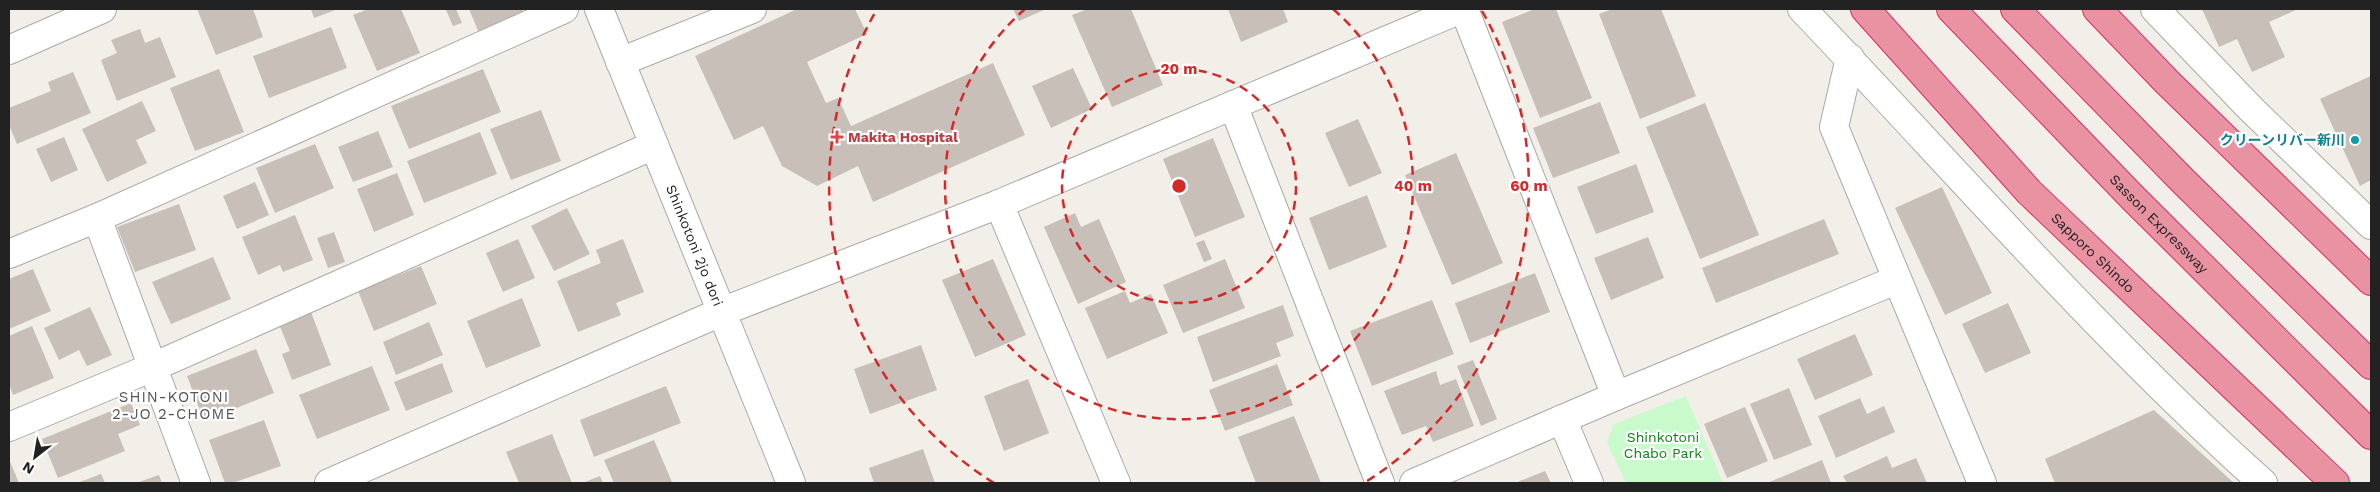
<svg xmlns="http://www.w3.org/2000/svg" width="2380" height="492" font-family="'Work Sans','Noto Sans JP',sans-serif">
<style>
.park{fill:#c8facc}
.building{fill:#c7bfb8}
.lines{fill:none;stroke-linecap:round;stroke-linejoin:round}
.minor-casing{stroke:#a9a9a9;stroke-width:30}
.highway-casing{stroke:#dc2a67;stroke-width:30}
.minor{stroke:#fff;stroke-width:28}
.highway{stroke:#e892a2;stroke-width:28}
.ring{fill:none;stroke:#d62828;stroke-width:2.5;stroke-dasharray:9 6}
.health-dot{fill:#e0444e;stroke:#fff;stroke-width:2}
.culture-dot{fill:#0f9aa8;stroke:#fff;stroke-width:2}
.labels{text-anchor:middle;stroke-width:4.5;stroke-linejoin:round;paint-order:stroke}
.health-label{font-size:14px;font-weight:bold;fill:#be3a42;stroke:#fff;text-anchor:start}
.culture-label{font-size:14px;font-weight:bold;fill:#0d838f;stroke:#fff;text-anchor:end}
.street-label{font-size:14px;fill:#222;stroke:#fff}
.park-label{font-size:14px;fill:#0c8416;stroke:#fff}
.neighbourhood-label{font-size:15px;letter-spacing:1px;fill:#555;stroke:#fff}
.centre{fill:#d62828;stroke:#fff;stroke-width:2.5}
.ring-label{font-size:15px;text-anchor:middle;font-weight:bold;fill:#d62828;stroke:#fff;stroke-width:4.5;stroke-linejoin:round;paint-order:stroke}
</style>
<rect width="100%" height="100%" fill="#f2efe9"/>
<path class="park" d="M 1686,396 L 1723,483 L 1626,483 L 1607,442 L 1614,424 Z"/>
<path class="building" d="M 197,9 L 253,9 L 263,37 L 216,55 Z
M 311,9 L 338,9 L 314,18 Z
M 368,9 L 401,9 L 420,53 L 377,71 L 353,15 Z
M 450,9 L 456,9 L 462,23 L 453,26 L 446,10 Z
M 469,9 L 522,9 L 525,14 L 479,33 Z
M 797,9 L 855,9 L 867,34 L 807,62 L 826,103 L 838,98 L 851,126 L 993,63 L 1025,135 L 873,202 L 858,166 L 817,186 L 782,166 L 763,126 L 734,140 L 695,56 Z
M 1013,9 L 1046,9 L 1019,21 Z
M 1088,9 L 1131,9 L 1163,85 L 1112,107 L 1072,15 Z
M 1228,9 L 1283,9 L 1288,22 L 1241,42 Z
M 1535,9 L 1556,9 L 1592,98 L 1540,118 L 1502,22 Z
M 1613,9 L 1661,9 L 1696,96 L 1640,119 L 1599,14 Z
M 2202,9 L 2298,9 L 2269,22 L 2285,57 L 2252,72 L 2237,39 L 2219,47 Z
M 331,27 L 347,68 L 269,98 L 253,56 Z
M 140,29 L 145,43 L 160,37 L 176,77 L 117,101 L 101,60 L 117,53 L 111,40 Z
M 1073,68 L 1092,109 L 1051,128 L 1032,86 Z
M 219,69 L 244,132 L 195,151 L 170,88 Z
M 483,69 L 501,112 L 409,149 L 391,106 Z
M 73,72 L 91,113 L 17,144 L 9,125 L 9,108 L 51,91 L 48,82 Z
M 2371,76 L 2371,180 L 2360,186 L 2320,99 Z
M 142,101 L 156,131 L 136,140 L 147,163 L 107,182 L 82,129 Z
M 1600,102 L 1620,153 L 1553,178 L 1533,128 Z
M 1705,103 L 1759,235 L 1700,259 L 1646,127 Z
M 541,110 L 561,161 L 511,180 L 490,129 Z
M 1358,119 L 1382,173 L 1349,187 L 1325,133 Z
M 378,131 L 393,167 L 353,182 L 338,147 Z
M 480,132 L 497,174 L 424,203 L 407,161 Z
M 64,137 L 78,170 L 51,182 L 36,149 Z
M 1213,138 L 1245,217 L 1195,237 L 1163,159 Z
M 315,144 L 334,188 L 275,213 L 256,168 Z
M 1456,153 L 1503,263 L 1452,285 L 1405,175 Z
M 1636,164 L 1654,212 L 1596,234 L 1577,187 Z
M 397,173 L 414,215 L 374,232 L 357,189 Z
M 255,182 L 269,215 L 237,229 L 223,196 Z
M 1942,187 L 1992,293 L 1945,315 L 1895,208 Z
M 1367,195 L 1387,247 L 1329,270 L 1309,218 Z
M 179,204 L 196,250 L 135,272 L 117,227 Z
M 567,208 L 590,254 L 554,271 L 531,226 Z
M 1075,213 L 1081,227 L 1099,219 L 1126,282 L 1078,304 L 1044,227 Z
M 295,215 L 313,260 L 283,272 L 280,265 L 258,275 L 242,237 Z
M 1824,219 L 1839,254 L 1716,303 L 1702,268 Z
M 334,232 L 345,262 L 328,268 L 317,238 Z
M 1648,237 L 1664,278 L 1611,300 L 1594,258 Z
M 518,239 L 535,278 L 503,292 L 486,253 Z
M 623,239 L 644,292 L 616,303 L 621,315 L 578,332 L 557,281 L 601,263 L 596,250 Z
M 1204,240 L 1212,259 L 1204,262 L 1196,243 Z
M 213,257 L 231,299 L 171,324 L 152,282 Z
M 993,259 L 1026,335 L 975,357 L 942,280 Z
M 1225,259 L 1245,308 L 1183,333 L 1163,285 Z
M 421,266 L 437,304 L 374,331 L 358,291 Z
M 33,269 L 51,311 L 9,329 L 9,279 Z
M 1535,273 L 1550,312 L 1470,343 L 1455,303 Z
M 1125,291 L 1130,303 L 1151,294 L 1168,333 L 1107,359 L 1085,308 Z
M 522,298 L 541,346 L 486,368 L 467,321 Z
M 1432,300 L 1454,354 L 1372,386 L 1350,331 Z
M 2008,303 L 2031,353 L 1985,373 L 1962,324 Z
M 1283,305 L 1294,336 L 1276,343 L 1281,356 L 1213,382 L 1197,337 Z
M 90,307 L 112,355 L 87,366 L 79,350 L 59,360 L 44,328 Z
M 311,312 L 331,365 L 292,380 L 282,354 L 290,351 L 279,324 Z
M 429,322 L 443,355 L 396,375 L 383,342 Z
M 32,326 L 54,378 L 13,395 L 9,384 L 9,336 Z
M 1855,334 L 1873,375 L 1815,400 L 1797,359 Z
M 921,345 L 937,390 L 870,414 L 854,369 Z
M 256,349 L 274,393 L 204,421 L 187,376 Z
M 1473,360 L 1497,419 L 1481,426 L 1457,366 Z
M 442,363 L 453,392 L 406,411 L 394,382 Z
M 1277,364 L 1293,405 L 1225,431 L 1209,390 Z
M 372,366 L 390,410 L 317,439 L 299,395 Z
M 1436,371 L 1440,385 L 1456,379 L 1474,426 L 1433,442 L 1426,426 L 1402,435 L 1384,391 Z
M 1028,379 L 1049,433 L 1004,451 L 984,396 Z
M 666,386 L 681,423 L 594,457 L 580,420 Z
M 1789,388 L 1812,445 L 1774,460 L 1750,404 Z
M 1860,398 L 1867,414 L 1884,406 L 1895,432 L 1836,458 L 1818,416 Z
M 131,403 L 140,425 L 118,434 L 125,451 L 58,478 L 42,439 Z
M 1745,407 L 1768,461 L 1727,478 L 1704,424 Z
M 2154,410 L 2234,483 L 2055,483 L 2045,459 Z
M 1294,416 L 1321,483 L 1256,483 L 1238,437 Z
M 264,420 L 281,466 L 233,483 L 225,483 L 209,440 Z
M 552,434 L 572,483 L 519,483 L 506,452 Z
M 654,440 L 672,482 L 614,483 L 604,460 Z
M 923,449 L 935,483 L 874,483 L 869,468 Z
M 1887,456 L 1892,468 L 1916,458 L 1927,483 L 1847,483 L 1843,476 Z
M 9,459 L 19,483 L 9,483 Z
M 1822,460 L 1831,483 L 1767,483 Z
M 1545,471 L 1551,483 L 1515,483 Z
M 101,474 L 105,483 L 77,483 Z
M 159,475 L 162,483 L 136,483 Z
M 600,476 L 603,483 L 582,483 Z"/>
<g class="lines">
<g class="minor-casing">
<g id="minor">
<path id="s1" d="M 599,9 L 791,483"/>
<path d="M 1464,9 L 1616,396"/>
<path d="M 1802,9 C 1954,168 2099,336 2263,483"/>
<path d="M 2155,9 L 2251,109 L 2371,225"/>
<path d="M 9,50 L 102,9"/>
<path d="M 1850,58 L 1834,127 L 1982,483"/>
<path d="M 620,62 L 752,9"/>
<path d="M 1233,105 L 1380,483"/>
<path d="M 999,204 L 1116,483"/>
<path d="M 97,218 L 196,483"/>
<path d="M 9,254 L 97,218 L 564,9"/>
<path d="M 1562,419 L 1589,483"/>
<path d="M 9,427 L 153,367 L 654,145"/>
<path d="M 329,483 L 721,312 L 999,204 L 1461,9"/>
<path d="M 1414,483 L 1616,396 L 1896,280"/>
</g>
</g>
<g class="highway-casing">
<g id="highway">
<path id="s2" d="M 1865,9 L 2029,192 L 2335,483"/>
<path id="s3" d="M 1951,9 L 2131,196 L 2371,435"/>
<path d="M 2015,9 L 2183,181 L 2371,365"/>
<path d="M 2097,9 L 2167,82 L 2371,281"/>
</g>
</g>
<use href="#minor" class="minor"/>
<use href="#highway" class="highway"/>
</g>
<g class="ring">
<circle cx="1179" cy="186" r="117"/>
<path d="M1333 9A234 234 0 1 1 1025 9"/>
<path d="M994 483A350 350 0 0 1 876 11M1482 11A350 350 0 0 1 1364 483"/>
</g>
<path class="health-dot" d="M834.5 129.5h5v5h5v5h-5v5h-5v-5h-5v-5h5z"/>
<circle class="culture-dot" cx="2355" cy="140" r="5"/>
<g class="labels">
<g class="health-label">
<text x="848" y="142">Makita Hospital</text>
</g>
<g class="culture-label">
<text x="2345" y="145">クリーンリバー新川</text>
</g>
<g class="street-label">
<text dy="5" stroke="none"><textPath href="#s3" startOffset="299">Sasson Expressway</textPath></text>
<text dy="5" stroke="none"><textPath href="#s1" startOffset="255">Shinkotoni 2jo dori</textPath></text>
<text dy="5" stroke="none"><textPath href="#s2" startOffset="334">Sapporo Shindo</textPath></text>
</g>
<g class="park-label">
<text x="1663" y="442">Shinkotoni<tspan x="1663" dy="16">Chabo Park</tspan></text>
</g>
<g class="neighbourhood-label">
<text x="174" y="402">SHIN-KOTONI<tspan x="174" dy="17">2-JO 2-CHOME</tspan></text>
</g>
</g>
<circle cx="1179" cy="186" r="8" class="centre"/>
<g class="ring-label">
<text x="1179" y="74">20 m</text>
<text x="1413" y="191">40 m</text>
<text x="1529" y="191">60 m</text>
</g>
<rect width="2380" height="492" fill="none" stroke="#222222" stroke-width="20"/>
<g transform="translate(35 457) rotate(211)" stroke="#ffffff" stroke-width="4" paint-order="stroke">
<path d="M0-4L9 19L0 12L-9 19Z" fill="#222222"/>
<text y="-8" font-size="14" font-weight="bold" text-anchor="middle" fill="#222222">N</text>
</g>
</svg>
